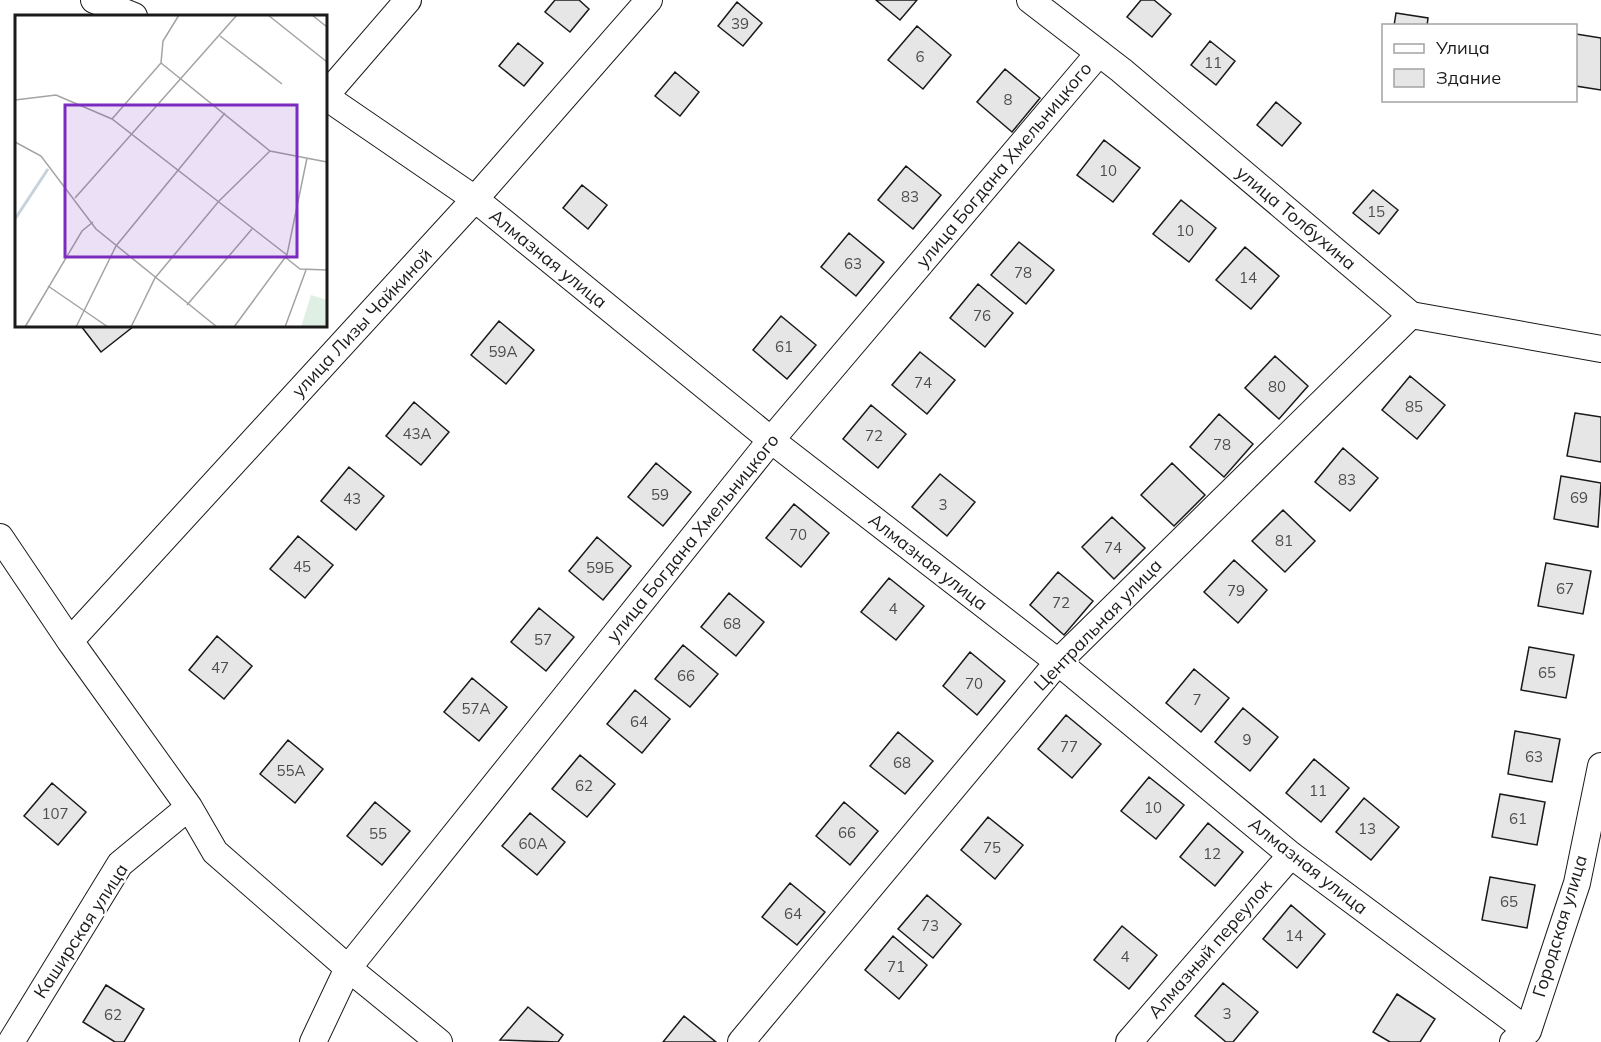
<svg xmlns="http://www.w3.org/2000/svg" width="1601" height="1042" font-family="Mulish,sans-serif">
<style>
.building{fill:#e6e6e6;stroke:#1a1a1a;stroke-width:1.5}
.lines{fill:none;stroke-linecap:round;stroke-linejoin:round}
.street-casing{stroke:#1a1a1a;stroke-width:28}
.street{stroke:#fff;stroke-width:26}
.labels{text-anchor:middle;stroke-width:4.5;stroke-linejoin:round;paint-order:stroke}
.number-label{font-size:15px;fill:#4d4d4d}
.street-label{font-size:18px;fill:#1a1a1a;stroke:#fff}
.inset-river{fill:none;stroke:#c6d2dc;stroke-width:3}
.inset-road{fill:none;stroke:#a3a3a3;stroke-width:1.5}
.view{fill:#7b2cbf;fill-opacity:0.15;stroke:#7b2cbf;stroke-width:3}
.inset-edge{fill:none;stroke:#1a1a1a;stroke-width:3}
</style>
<rect width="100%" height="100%" fill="#fff"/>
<path class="building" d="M 555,0 L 579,0 L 589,9 L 570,32 L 545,12 Z
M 876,0 L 917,0 L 900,20 Z
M 1141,0 L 1154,0 L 1171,14 L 1152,37 L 1127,17 Z
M 737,2 L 762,23 L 743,46 L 718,26 Z
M 1396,13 L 1428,18 L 1427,26 L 1394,26 Z
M 917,26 L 951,55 L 923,89 L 888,60 Z
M 1576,34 L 1601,38 L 1601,90 L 1576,86 Z
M 1210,41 L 1235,61 L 1216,85 L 1191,65 Z
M 518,43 L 543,63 L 524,86 L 499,66 Z
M 1005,69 L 1040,98 L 1012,132 L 977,102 Z
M 675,72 L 699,92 L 680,116 L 655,96 Z
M 1276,102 L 1301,123 L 1282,146 L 1257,125 Z
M 1104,140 L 1140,168 L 1113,202 L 1077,175 Z
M 906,166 L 941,195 L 913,229 L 878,200 Z
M 582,185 L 607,205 L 588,229 L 563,208 Z
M 1373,190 L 1398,210 L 1379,234 L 1353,213 Z
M 1181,200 L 1216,228 L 1189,262 L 1153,234 Z
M 849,233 L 884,262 L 856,296 L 821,267 Z
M 1019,242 L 1054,270 L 1026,304 L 991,275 Z
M 1245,247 L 1279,276 L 1251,309 L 1216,280 Z
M 978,284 L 1013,313 L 985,347 L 950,318 Z
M 781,316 L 816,345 L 787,379 L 753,350 Z
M 499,321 L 534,350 L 506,384 L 471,355 Z
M 81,326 L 134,326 L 101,352 Z
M 920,352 L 955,380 L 927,414 L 892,385 Z
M 1275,356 L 1308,386 L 1279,419 L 1245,388 Z
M 1410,376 L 1445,405 L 1417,439 L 1382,410 Z
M 414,402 L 449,432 L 421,465 L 386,436 Z
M 871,405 L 906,434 L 878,468 L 843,439 Z
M 1575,413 L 1601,417 L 1601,462 L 1567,456 Z
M 1219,414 L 1253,444 L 1224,477 L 1190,447 Z
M 1343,448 L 1378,478 L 1350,511 L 1315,482 Z
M 656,463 L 691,492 L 663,526 L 628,497 Z
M 1172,463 L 1205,495 L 1174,526 L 1141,495 Z
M 349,467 L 384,496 L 356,530 L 321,501 Z
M 940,474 L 975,502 L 947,536 L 912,507 Z
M 1561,476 L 1601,483 L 1598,527 L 1554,519 Z
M 794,504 L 829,533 L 801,567 L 766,538 Z
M 1283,510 L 1315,541 L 1285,572 L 1252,541 Z
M 1112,517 L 1145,548 L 1114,579 L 1082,547 Z
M 298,536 L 333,565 L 305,598 L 270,569 Z
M 597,537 L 631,566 L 603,600 L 569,571 Z
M 1234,560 L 1267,590 L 1238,623 L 1204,592 Z
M 1546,563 L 1591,571 L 1583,614 L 1538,606 Z
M 1058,572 L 1093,601 L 1064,635 L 1030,605 Z
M 889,578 L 924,606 L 896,640 L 861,612 Z
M 729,593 L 764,622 L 736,656 L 701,627 Z
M 539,608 L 574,637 L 546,671 L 511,642 Z
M 217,636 L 252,666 L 224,699 L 189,670 Z
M 683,645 L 718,674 L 690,707 L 655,679 Z
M 1529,647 L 1574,655 L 1566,698 L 1521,690 Z
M 970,652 L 1005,681 L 977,715 L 943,686 Z
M 1194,669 L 1229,698 L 1201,732 L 1166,703 Z
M 472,678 L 507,707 L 479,741 L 444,712 Z
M 635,690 L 670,719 L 642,753 L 607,724 Z
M 1243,708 L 1278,737 L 1250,771 L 1215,742 Z
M 1066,715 L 1101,744 L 1072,778 L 1038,749 Z
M 1515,731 L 1560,739 L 1552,782 L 1508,774 Z
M 898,732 L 933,761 L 905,794 L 870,766 Z
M 288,740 L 323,769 L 295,803 L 260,774 Z
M 580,755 L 615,784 L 587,817 L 552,789 Z
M 1314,759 L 1349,788 L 1321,822 L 1286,793 Z
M 1149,777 L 1184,805 L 1156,839 L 1121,811 Z
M 52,783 L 86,812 L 58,845 L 24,816 Z
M 1500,794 L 1545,802 L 1537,845 L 1492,837 Z
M 1364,798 L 1399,827 L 1371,860 L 1336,832 Z
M 375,802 L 410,831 L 382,865 L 347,836 Z
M 844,802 L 878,831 L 850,865 L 816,836 Z
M 530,813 L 565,842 L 537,875 L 502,846 Z
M 988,817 L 1023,845 L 995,879 L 961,850 Z
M 1208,823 L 1243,852 L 1215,886 L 1180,857 Z
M 1490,877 L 1535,885 L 1527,928 L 1482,920 Z
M 790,883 L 825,912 L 797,945 L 762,917 Z
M 927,895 L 961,924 L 933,958 L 898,929 Z
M 1291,905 L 1325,934 L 1297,968 L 1263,939 Z
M 1122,926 L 1157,955 L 1129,989 L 1094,960 Z
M 893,936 L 927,965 L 899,999 L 865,970 Z
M 1223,983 L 1258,1012 L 1233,1042 L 1226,1042 L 1195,1016 Z
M 106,985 L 144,1009 L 124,1042 L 115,1042 L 83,1022 Z
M 1397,994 L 1435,1019 L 1420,1042 L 1390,1042 L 1373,1032 Z
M 528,1007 L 563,1035 L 558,1042 L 500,1040 Z
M 684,1016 L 716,1042 L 663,1042 Z"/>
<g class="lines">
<g class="street-casing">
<path id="street" d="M 94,0 L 134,16
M 1030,0 L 1121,70 L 1411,315 L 1601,349
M 326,95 L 408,0
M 326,97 L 475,199 L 771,440 L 1058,662 L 1291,855 L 1528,1031
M 0,537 L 70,641 L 189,807 L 215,852 L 348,968 L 439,1042
M 70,641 L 475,199 L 649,0
M 11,1042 L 120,864 L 189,807
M 313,1042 L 348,968 L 771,440 L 1099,53
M 741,1042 L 1058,662 L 1411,315
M 1129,1042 L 1291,855
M 1513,1042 L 1528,1031 L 1577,883 L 1601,766"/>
</g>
<use href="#street" class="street"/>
</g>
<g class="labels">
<g class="number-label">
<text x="740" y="29">39</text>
<text x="920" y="62">6</text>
<text x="1213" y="68">11</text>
<text x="1008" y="105">8</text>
<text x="1108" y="176">10</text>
<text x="910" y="202">83</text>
<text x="1376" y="217">15</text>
<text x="1185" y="236">10</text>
<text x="853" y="269">63</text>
<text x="1023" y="278">78</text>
<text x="1248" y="283">14</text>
<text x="982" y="321">76</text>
<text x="784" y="352">61</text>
<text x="503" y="357">59А</text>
<text x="923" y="388">74</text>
<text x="1277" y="392">80</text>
<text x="1414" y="412">85</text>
<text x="417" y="439">43А</text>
<text x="874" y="441">72</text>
<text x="1222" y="450">78</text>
<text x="1347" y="485">83</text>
<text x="660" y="500">59</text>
<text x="1579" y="503">69</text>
<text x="352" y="504">43</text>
<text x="943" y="510">3</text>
<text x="798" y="540">70</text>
<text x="1284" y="546">81</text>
<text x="1113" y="553">74</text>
<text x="302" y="572">45</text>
<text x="600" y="573">59Б</text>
<text x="1565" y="594">67</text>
<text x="1236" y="596">79</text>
<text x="1061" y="608">72</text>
<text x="893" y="614">4</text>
<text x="732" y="629">68</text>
<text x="543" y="645">57</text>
<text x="220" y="673">47</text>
<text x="1547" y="678">65</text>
<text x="686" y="681">66</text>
<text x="974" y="689">70</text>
<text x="1197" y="705">7</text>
<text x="476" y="714">57А</text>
<text x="639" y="727">64</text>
<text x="1247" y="745">9</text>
<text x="1069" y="752">77</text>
<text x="1534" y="762">63</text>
<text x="902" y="768">68</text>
<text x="291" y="776">55А</text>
<text x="584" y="791">62</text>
<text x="1318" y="796">11</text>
<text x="1153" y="813">10</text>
<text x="55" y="819">107</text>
<text x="1518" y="824">61</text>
<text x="1367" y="834">13</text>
<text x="847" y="838">66</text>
<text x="378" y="839">55</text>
<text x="533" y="849">60А</text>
<text x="992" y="853">75</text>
<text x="1212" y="859">12</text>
<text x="1509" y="907">65</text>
<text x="793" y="919">64</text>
<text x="930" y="931">73</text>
<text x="1294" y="941">14</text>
<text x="1125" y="962">4</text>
<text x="896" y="972">71</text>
<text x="1227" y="1019">3</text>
<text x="113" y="1020">62</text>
</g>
<g class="street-label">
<text transform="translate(1004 165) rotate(-50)" y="6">улица Богдана Хмельницкого</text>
<text transform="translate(1296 218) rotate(40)" y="6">улица Толбухина</text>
<text transform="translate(548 259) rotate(39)" y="6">Алмазная улица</text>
<text transform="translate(362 323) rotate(-47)" y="6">улица Лизы Чайкиной</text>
<text transform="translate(693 538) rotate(-51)" y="6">улица Богдана Хмельницкого</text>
<text transform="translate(928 562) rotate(38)" y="6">Алмазная улица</text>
<text transform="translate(1098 625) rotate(-46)" y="6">Центральная улица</text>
<text transform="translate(1308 866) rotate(38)" y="6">Алмазная улица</text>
<text transform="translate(1560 926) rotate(-73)" y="6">Городская улица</text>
<text transform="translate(81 931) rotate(-57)" y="6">Каширская улица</text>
<text transform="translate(1210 949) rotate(-49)" y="6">Алмазный переулок</text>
</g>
</g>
<g transform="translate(15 15)">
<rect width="312" height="312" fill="#fff"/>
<path d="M 296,280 L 312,285 L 312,312 L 286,312 Z" fill="#e0efe3"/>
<path class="inset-river" d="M 0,204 L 33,154"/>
<path class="inset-road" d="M 253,0 L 312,47M 297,0 L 312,12M 205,21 L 267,69M 146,48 L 255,136 L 312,147M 0,85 L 41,80 L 97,104 L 272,240M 97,104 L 146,48 L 148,26 L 164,0M 0,127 L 26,141 L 81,214 L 202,312M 60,183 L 222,0M 270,242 L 285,254 L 312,255M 33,271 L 93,312M 172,290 L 237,214M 10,312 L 67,216 L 78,207M 61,312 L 101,231 L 210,98M 116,312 L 140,263 L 204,186 L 255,136M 219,312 L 272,240 L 292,143M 270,312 L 291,255"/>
<path class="view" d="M 50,90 L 282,90 L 282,242 L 50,242 Z"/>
<rect width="312" height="312" class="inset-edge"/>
</g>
<rect x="1382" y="24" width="195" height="78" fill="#ffffff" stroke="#a3a3a3" stroke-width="1.5"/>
<rect x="1394" y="44" width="30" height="9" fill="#ffffff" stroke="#a3a3a3" stroke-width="1.5"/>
<text x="1436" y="54" font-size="18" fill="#1a1a1a">Улица</text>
<rect x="1394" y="69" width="30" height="18" fill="#e6e6e6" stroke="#a3a3a3" stroke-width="1.5"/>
<text x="1436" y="84" font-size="18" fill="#1a1a1a">Здание</text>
</svg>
